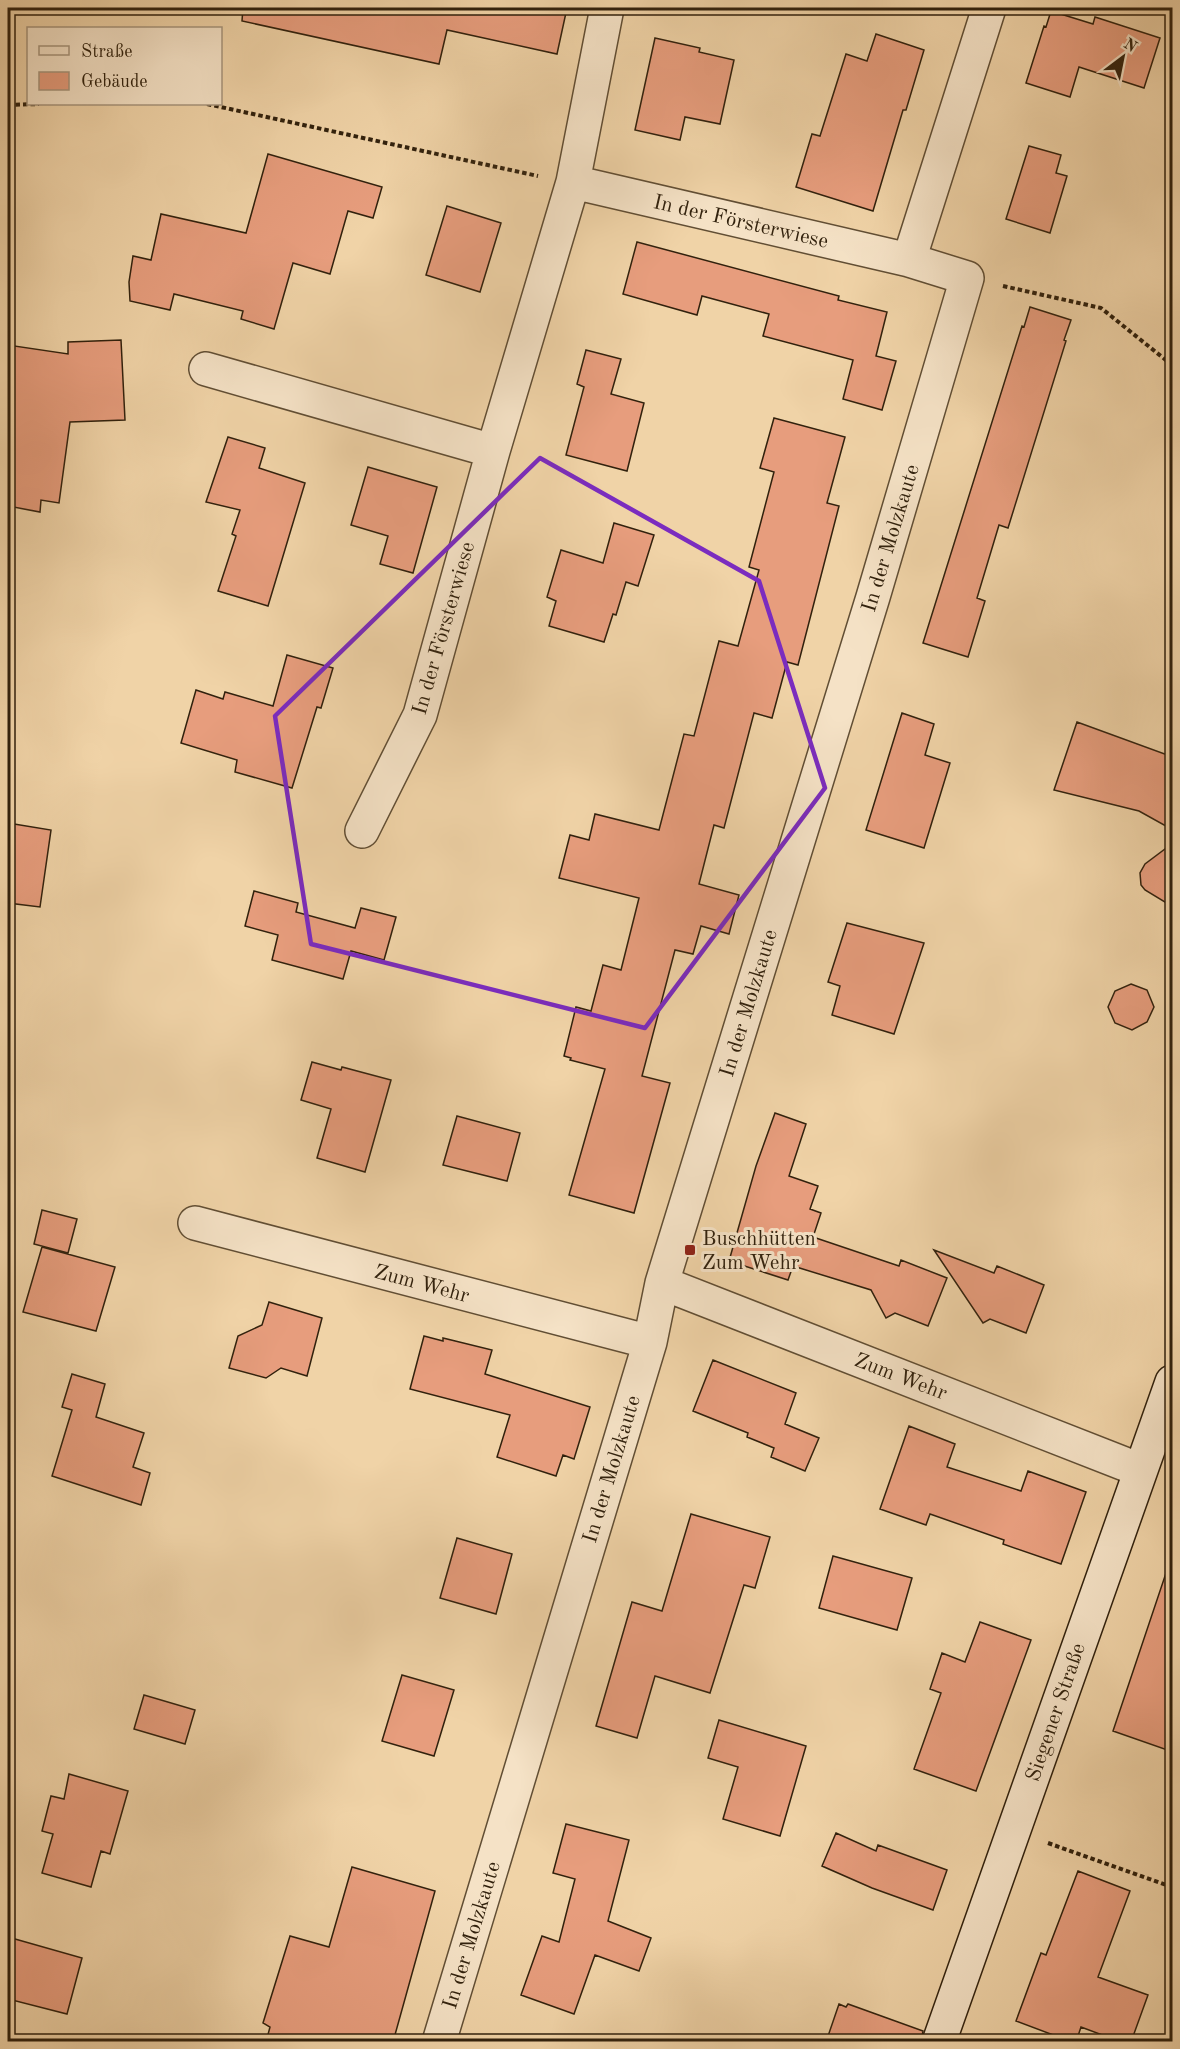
<svg xmlns="http://www.w3.org/2000/svg" width="1180" height="2049" font-family="'Old Standard TT',serif">
<style>
.building{fill:#e79d7d;stroke:#31210d;stroke-width:1.5}
.lines{fill:none;stroke-linecap:round;stroke-linejoin:round}
.street-casing{stroke:#614e34;stroke-width:36}
.secondary-casing{stroke:#31210d;stroke-width:36}
.path{stroke:#31210d;stroke-width:4;stroke-dasharray:4.5 3;stroke-linecap:butt}
.street{stroke:#f5e2c6;stroke-width:33}
.secondary{stroke:#f5e2c6;stroke-width:33}
.marked{fill:none;stroke:#7b2cbf;stroke-width:4.5;stroke-linejoin:round}
.poi-dot{fill:#8f2418;stroke:#f5e2c6;stroke-width:2}
.labels{text-anchor:middle;stroke-width:6;stroke-linejoin:round;paint-order:stroke}
.street-label{font-size:21px;fill:#31210d;stroke:#f5e2c6}
.poi-label{font-size:21px;fill:#31210d;stroke:#f5e2c6;text-anchor:start}
</style>
<rect width="100%" height="100%" fill="#f0d3a7"/>
<filter id="stains"><feTurbulence type="fractalNoise" baseFrequency=".00333" numOctaves="4"/><feColorMatrix values="0 0 0 0 .2 0 0 0 0 .09 0 0 0 0 .02 0 0 0 .5 -.17"/></filter>
<radialGradient id="worn" r=".72"><stop offset=".6" stop-color="#630" stop-opacity="0"/><stop offset="1" stop-color="#630" stop-opacity=".3"/></radialGradient>
<path class="building" d="M 243,8 L 567,8 L 557,54 L 447,30 L 439,64 L 242,21 Z
M 1051,11 L 1093,24 L 1095,17 L 1160,38 L 1144,88 L 1079,67 L 1070,97 L 1026,83 L 1044,26 L 1046,27 Z
M 876,34 L 924,50 L 906,110 L 903,110 L 873,211 L 796,187 L 812,134 L 820,136 L 846,54 L 867,61 Z
M 655,38 L 700,48 L 699,52 L 734,60 L 720,124 L 685,117 L 680,140 L 635,130 Z
M 1029,146 L 1061,155 L 1056,173 L 1067,176 L 1050,233 L 1006,219 Z
M 268,154 L 382,187 L 373,218 L 348,211 L 330,274 L 293,263 L 274,329 L 241,319 L 243,311 L 174,294 L 170,310 L 130,301 L 129,282 L 133,256 L 151,260 L 161,214 L 246,233 Z
M 447,206 L 501,223 L 480,292 L 426,275 Z
M 637,242 L 839,296 L 838,300 L 887,312 L 876,356 L 896,361 L 882,410 L 843,399 L 853,360 L 763,336 L 769,314 L 702,296 L 697,315 L 623,294 Z
M 1030,307 L 1071,320 L 1064,340 L 1066,341 L 1008,528 L 999,525 L 977,598 L 985,601 L 968,657 L 923,643 L 1022,326 L 1024,327 Z
M 121,340 L 125,420 L 70,422 L 59,503 L 41,500 L 40,512 L 8,506 L 8,345 L 68,354 L 68,342 Z
M 586,350 L 621,359 L 611,394 L 644,403 L 627,471 L 566,455 L 584,387 L 577,384 Z
M 774,418 L 845,437 L 827,503 L 839,506 L 798,665 L 787,662 L 772,718 L 754,713 L 724,828 L 714,825 L 699,884 L 739,895 L 729,934 L 701,926 L 693,954 L 675,950 L 642,1076 L 670,1083 L 634,1213 L 569,1195 L 605,1069 L 570,1060 L 571,1058 L 564,1056 L 576,1007 L 591,1011 L 603,965 L 621,970 L 639,898 L 559,878 L 570,835 L 589,840 L 595,814 L 659,830 L 684,734 L 694,736 L 719,641 L 738,646 L 759,570 L 749,567 L 774,472 L 760,468 Z
M 228,437 L 265,448 L 259,468 L 305,483 L 268,606 L 218,591 L 236,536 L 232,534 L 240,510 L 206,502 Z
M 368,467 L 437,487 L 413,573 L 380,564 L 388,536 L 351,525 Z
M 614,523 L 654,535 L 638,586 L 626,582 L 616,615 L 613,614 L 604,642 L 549,626 L 556,601 L 547,597 L 561,550 L 603,563 Z
M 287,655 L 333,668 L 321,708 L 317,707 L 292,788 L 235,772 L 237,760 L 181,743 L 196,690 L 223,699 L 225,692 L 273,706 Z
M 902,713 L 934,724 L 925,755 L 950,763 L 924,848 L 866,830 Z
M 1077,722 L 1173,757 L 1173,830 L 1139,811 L 1054,790 Z
M 8,823 L 51,830 L 40,907 L 8,903 Z
M 1173,843 L 1173,907 L 1145,890 L 1141,885 L 1140,873 L 1145,864 Z
M 254,891 L 298,903 L 296,912 L 355,928 L 361,908 L 396,917 L 384,960 L 351,951 L 343,979 L 272,960 L 278,935 L 245,926 Z
M 847,923 L 924,943 L 894,1034 L 832,1015 L 840,986 L 828,982 Z
M 1131,984 L 1147,990 L 1154,1007 L 1147,1022 L 1132,1030 L 1115,1023 L 1108,1007 L 1115,991 Z
M 312,1062 L 341,1070 L 342,1067 L 391,1080 L 365,1172 L 317,1158 L 331,1109 L 301,1100 Z
M 775,1113 L 806,1124 L 789,1176 L 818,1186 L 810,1209 L 821,1213 L 813,1237 L 899,1266 L 901,1260 L 947,1278 L 928,1326 L 895,1313 L 886,1318 L 871,1290 L 793,1266 L 788,1280 L 729,1261 L 756,1166 Z
M 457,1116 L 520,1133 L 507,1181 L 443,1165 Z
M 42,1210 L 77,1219 L 68,1253 L 34,1244 Z
M 42,1247 L 115,1267 L 96,1331 L 23,1312 Z
M 934,1250 L 994,1273 L 997,1266 L 1044,1285 L 1026,1333 L 990,1319 L 983,1323 Z
M 269,1302 L 322,1318 L 307,1376 L 281,1368 L 266,1378 L 229,1368 L 238,1336 L 262,1325 Z
M 424,1336 L 443,1341 L 443,1338 L 492,1350 L 485,1374 L 590,1407 L 574,1459 L 563,1455 L 556,1476 L 497,1457 L 510,1415 L 410,1389 Z
M 713,1360 L 796,1393 L 785,1424 L 819,1438 L 805,1471 L 771,1457 L 774,1448 L 747,1437 L 748,1433 L 693,1411 Z
M 72,1374 L 105,1384 L 96,1417 L 144,1433 L 133,1467 L 150,1473 L 141,1505 L 52,1476 L 72,1410 L 62,1407 Z
M 909,1426 L 955,1444 L 947,1467 L 1021,1491 L 1028,1471 L 1086,1492 L 1061,1564 L 1003,1544 L 1004,1540 L 930,1514 L 926,1525 L 880,1509 Z
M 691,1514 L 770,1537 L 755,1588 L 744,1585 L 710,1693 L 655,1676 L 637,1738 L 596,1726 L 632,1602 L 662,1611 Z
M 457,1538 L 512,1554 L 496,1614 L 440,1598 Z
M 833,1556 L 912,1578 L 897,1630 L 819,1608 Z
M 1167,1570 L 1173,1571 L 1173,1752 L 1113,1731 Z
M 980,1622 L 1031,1640 L 976,1791 L 914,1769 L 941,1693 L 930,1689 L 942,1653 L 965,1662 Z
M 402,1675 L 454,1690 L 434,1756 L 382,1741 Z
M 144,1695 L 195,1710 L 185,1744 L 134,1729 Z
M 719,1720 L 806,1746 L 780,1836 L 723,1819 L 738,1767 L 708,1758 Z
M 69,1774 L 128,1791 L 110,1854 L 101,1851 L 91,1887 L 42,1873 L 53,1834 L 42,1831 L 51,1796 L 64,1799 Z
M 566,1824 L 629,1840 L 608,1921 L 651,1938 L 639,1971 L 595,1955 L 574,2014 L 521,1995 L 542,1936 L 559,1942 L 575,1879 L 553,1873 Z
M 836,1833 L 876,1851 L 878,1845 L 947,1870 L 933,1910 L 872,1888 L 822,1866 Z
M 352,1867 L 435,1891 L 393,2042 L 266,2042 L 270,2027 L 263,2023 L 290,1936 L 329,1947 Z
M 1078,1871 L 1130,1891 L 1098,1977 L 1148,1995 L 1131,2042 L 1121,2042 L 1081,2027 L 1076,2042 L 1072,2042 L 1016,2021 L 1041,1953 L 1046,1955 Z
M 8,1937 L 82,1958 L 67,2014 L 8,1999 Z
M 839,2004 L 846,2007 L 848,2004 L 923,2031 L 921,2042 L 826,2042 Z"/>
<g class="lines">
<g class="street-casing">
<path id="street" d="M 909,260 L 989,8
M 206,369 L 493,451
M 362,831 L 420,715 L 493,451 L 573,182 L 607,8
M 195,1223 L 650,1342
M 662,1283 L 1140,1470
M 439,2042 L 650,1342 L 662,1283 L 873,597 L 967,278 L 909,260 L 573,182"/>
</g>
<g class="secondary-casing">
<path id="secondary" d="M 939,2042 L 1172,1382"/>
</g>
<path class="path" d="M 207,104 L 538,176
M 8,105 L 39,104
M 1003,286 L 1101,308 L 1172,365
M 1048,1843 L 1172,1887"/>
<use href="#street" class="street"/>
<use href="#secondary" class="secondary"/>
</g>
<path class="marked" d="M 540,458 L 759,581 L 825,788 L 645,1028 L 311,944 L 275,716 Z"/>
<rect class="poi-dot" x="684" y="1244" width="12" height="12" rx="3"/>
<g class="labels">
<g class="street-label">
<text transform="translate(741 221) rotate(13)" y="7">In der Försterwiese</text>
<text transform="translate(890 538) rotate(-73)" y="7">In der Molzkaute</text>
<text transform="translate(443 628) rotate(-74)" y="7">In der Försterwiese</text>
<text transform="translate(748 1003) rotate(-73)" y="7">In der Molzkaute</text>
<text transform="translate(422 1283) rotate(15)" y="7">Zum Wehr</text>
<text transform="translate(901 1376) rotate(21)" y="7">Zum Wehr</text>
<text transform="translate(611 1469) rotate(-73)" y="7">In der Molzkaute</text>
<text transform="translate(1055 1712) rotate(-71)" y="7">Siegener Straße</text>
<text transform="translate(471 1935) rotate(-73)" y="7">In der Molzkaute</text>
</g>
<g class="poi-label">
<text x="702" y="1245">Buschhütten<tspan x="702" dy="24">Zum Wehr</tspan></text>
</g>
</g>
<rect width="1180" height="2049" fill="none" stroke="#f0d3a7" stroke-width="30"/>
<rect x="9" y="9" width="1162" height="2031" fill="none" stroke="#31210d" stroke-width="3"/>
<rect x="15" y="15" width="1150" height="2019" fill="none" stroke="#31210d" stroke-width="1.5"/>
<rect x="27" y="27" width="195" height="78" fill="#f5e2c6" stroke="#a7957c" stroke-width="1.5"/>
<rect x="39" y="46" width="30" height="9" fill="#f5e2c6" stroke="#a7957c" stroke-width="1.5"/>
<text x="81" y="57" font-size="18" fill="#31210d">Straße</text>
<rect x="39" y="72" width="30" height="18" fill="#e79d7d" stroke="#a7957c" stroke-width="1.5"/>
<text x="81" y="87" font-size="18" fill="#31210d">Gebäude</text>
<g transform="translate(1123 57) rotate(32)" stroke="#f5e2c6" stroke-width="4.5" paint-order="stroke">
<path d="M0-4.5L10 22L0 15L-10 22Z" fill="#31210d"/>
<text y="-9" font-size="16" font-weight="bold" text-anchor="middle" fill="#31210d">N</text>
</g>
<rect width="100%" height="100%" filter="url(#stains)"/>
<rect width="100%" height="100%" fill="url(#worn)"/>
</svg>
